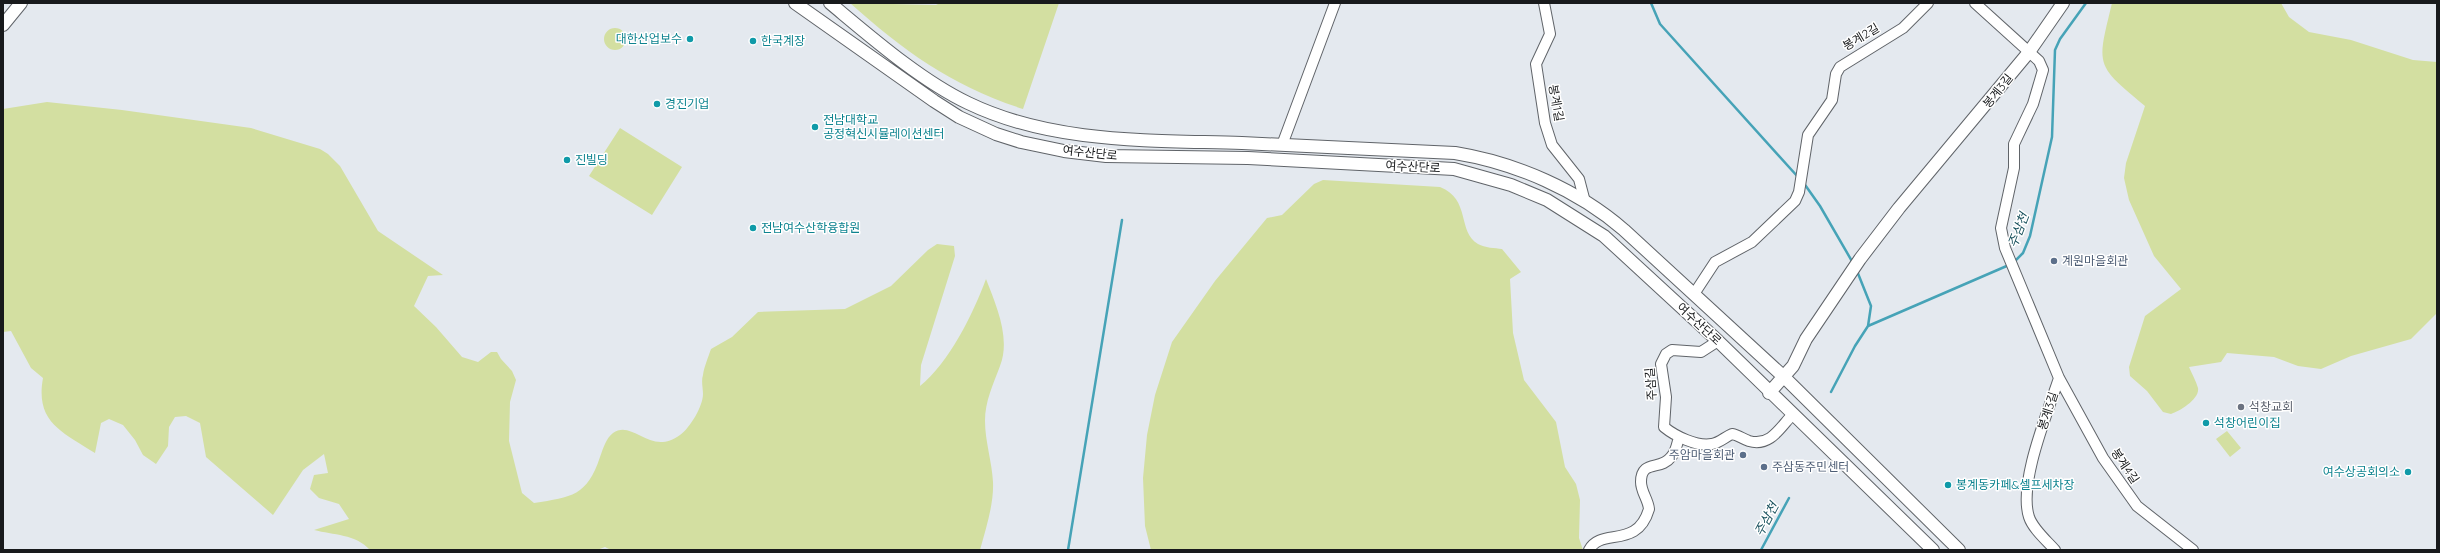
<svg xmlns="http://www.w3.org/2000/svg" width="2440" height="553" font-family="Quicksand,'Noto Sans KR',sans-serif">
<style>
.green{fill:#d3dfa1}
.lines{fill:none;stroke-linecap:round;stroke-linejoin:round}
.stream{stroke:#46a3b7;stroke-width:2.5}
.minor-casing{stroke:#606469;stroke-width:12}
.tertiary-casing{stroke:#606469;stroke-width:14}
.minor{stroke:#fff;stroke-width:10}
.tertiary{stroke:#fff;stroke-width:12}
.culture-dot{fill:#0f9aa8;stroke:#fff;stroke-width:1.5}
.service-dot{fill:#5c6f8a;stroke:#fff;stroke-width:1.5}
.worship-dot{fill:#6b7280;stroke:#fff;stroke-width:1.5}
.labels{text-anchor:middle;stroke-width:3;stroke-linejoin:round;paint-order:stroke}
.street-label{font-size:12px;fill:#181a1c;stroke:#fff}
.culture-label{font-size:12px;fill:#0d838f;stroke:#fff;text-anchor:start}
.service-label{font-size:12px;fill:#4e5e75;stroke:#fff;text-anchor:start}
.worship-label{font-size:12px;fill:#5b616d;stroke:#fff;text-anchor:start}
.water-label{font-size:13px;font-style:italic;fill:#1a525e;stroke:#fff}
</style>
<rect width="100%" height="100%" fill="#e4e9ef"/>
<path class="green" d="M 850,3 L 936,5 L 940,3 L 1059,3 L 1023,109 C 952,86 905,52 850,3 Z
M 2112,3 L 2281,3 L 2289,17 L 2309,32 L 2351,40 L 2413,60 L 2437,62 L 2437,313 L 2411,339 L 2351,356 L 2321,369 L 2298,366 L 2274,357 L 2227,353 L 2221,362 L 2189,367 C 2192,374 2196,381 2198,388 C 2200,399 2180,411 2171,414 L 2163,412 L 2147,391 L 2130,376 L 2129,367 L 2145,316 L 2181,289 L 2154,256 L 2129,200 L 2124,178 L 2126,163 L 2145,106 C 2094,64 2097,66 2112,3 Z
M604 39a11 11 0 1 1 22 0a11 11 0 1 1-22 0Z
M 47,102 L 122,110 L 251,128 L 320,149 L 328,154 L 340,166 L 378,231 L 443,275 L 428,276 L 414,306 L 436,327 L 462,357 L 478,362 L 491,352 L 497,352 L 501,359 L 512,371 L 516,380 L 510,402 L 509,441 L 522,493 L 534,503 C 572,497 587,496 600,457 C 603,449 606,438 613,433 C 633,419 650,457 680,435 C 690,428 703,406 703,394 C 703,388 701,381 703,375 C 704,367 708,358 711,349 L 732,337 L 758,312 L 845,309 L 891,286 L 928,250 L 937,244 L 954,246 L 955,256 L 921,365 L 920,386 C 949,363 973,314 986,279 C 996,305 1011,338 1000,366 C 993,385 985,401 985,421 C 985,441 992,462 993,482 C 994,504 986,528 980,550 L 611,550 L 605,547 L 597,550 L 370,550 C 356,534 333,535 314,530 L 349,519 L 339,504 L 319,498 L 310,489 L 314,475 L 328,473 L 324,454 L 303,470 L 273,515 L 206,457 L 200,423 L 186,416 L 175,417 L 169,427 L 168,446 L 156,464 L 143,455 L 135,440 L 123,425 L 109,419 L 101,423 L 95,453 C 62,432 35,422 43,378 L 31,368 L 11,331 L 3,332 L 3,109 Z
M 620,128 L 682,167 L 652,215 L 589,176 Z
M 1323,180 L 1440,187 C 1471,199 1457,232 1478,244 C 1485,248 1495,248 1502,249 L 1521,272 L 1510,279 L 1513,333 L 1524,380 L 1556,422 L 1565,467 L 1576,484 L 1580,500 L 1579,538 L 1583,550 L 1151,550 L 1145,526 L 1143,478 L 1147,435 L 1155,395 L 1172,342 L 1215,281 L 1267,218 L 1282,215 L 1314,184 Z
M 2227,431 L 2241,448 L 2230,457 L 2216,439 Z"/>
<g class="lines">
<path class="stream" d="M 1651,3 L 1660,24 L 1798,177
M 1803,182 L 1820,206 L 1853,263
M 2013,263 L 2023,253 L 2030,236 L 2052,137 L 2055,50 L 2060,39 L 2086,3
M 1857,271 L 1871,306 L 1868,326
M 1831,392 L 1855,346 L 1868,326 L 2009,265
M 1068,550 L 1122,220
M 1761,550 L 1789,498"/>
<g class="minor-casing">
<path id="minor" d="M 1544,3 L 1550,34 L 1536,64 L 1545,123 L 1552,145 L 1579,179 L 1585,202
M 1975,3 L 2039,61 L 2043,70 L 2033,104 L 2014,144 L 2014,168 L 2001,228 L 2005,248 L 2059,378 L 2103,458 L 2137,506 L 2193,550
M 1282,145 L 1335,3
M 1694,294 L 1715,262 L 1752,242 L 1795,201 L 1799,192 L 1808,135 L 1832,100 L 1836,74 L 1840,67 L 1903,28 L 1928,3
M 1718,341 L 1701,352 L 1672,350 L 1666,354 L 1661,364 L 1666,397 L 1664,427 C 1675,436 1697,447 1712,444 C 1719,443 1725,437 1732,434 C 1738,435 1743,439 1749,441 C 1770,447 1780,428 1792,415
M 1589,550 C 1601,527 1637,550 1649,509 C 1648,499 1641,492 1641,482 C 1641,459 1661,471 1671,457 C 1676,452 1677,444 1679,437
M 2055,550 C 2046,540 2033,529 2029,517 C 2018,483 2048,412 2059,378"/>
</g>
<g class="tertiary-casing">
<path id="tertiary" d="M 795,3 L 934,101 L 959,117 L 996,134 L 1021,142 L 1064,151 L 1106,156 L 1248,158 L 1454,169 L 1511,185 L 1547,200 L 1604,236 L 1718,341 L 1933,550
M 830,3 C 871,37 920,80 968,103 C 1053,144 1150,140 1242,143 C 1313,146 1384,150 1455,153 C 1516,163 1578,190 1624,230 L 1784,377 L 1959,550
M 3,25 L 21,3
M 1769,393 L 1793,366 L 1806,339 L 1860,259 L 1899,208 L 2029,52 L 2063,3"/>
</g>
<use href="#minor" class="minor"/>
<use href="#tertiary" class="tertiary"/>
</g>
<g class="culture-dot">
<circle cx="690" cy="39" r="4"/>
<circle cx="753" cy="41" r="4"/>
<circle cx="657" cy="104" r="4"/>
<circle cx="815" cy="127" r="4"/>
<circle cx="567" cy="160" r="4"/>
<circle cx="753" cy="228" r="4"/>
<circle cx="2206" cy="423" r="4"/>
<circle cx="2408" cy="472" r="4"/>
<circle cx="1948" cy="485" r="4"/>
</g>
<g class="service-dot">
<circle cx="2054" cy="261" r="4"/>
<circle cx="1743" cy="455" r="4"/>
<circle cx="1764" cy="467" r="4"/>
</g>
<circle class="worship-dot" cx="2241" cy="407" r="4"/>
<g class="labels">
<g class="street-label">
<text transform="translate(1861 37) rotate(-31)" y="4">봉계2길</text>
<text transform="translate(1998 91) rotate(-51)" y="4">봉계3길</text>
<text transform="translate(1556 103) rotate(80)" y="4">봉계1길</text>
<text transform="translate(1090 153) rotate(6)" y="4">여수산단로</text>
<text transform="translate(1413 167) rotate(3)" y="4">여수산단로</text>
<text transform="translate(1699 324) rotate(43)" y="4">여수산단로</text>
<text transform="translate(1651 384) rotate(-94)" y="4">주삼길</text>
<text transform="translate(2048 411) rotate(-72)" y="4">봉계3길</text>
<text transform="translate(2125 466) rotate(56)" y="4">봉계4길</text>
</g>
<g class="culture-label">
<text x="682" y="43" text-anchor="end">대한산업보수</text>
<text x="761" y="45">한국계장</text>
<text x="665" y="108">경진기업</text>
<text x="823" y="124">전남대학교<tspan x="823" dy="14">공정혁신시뮬레이션센터</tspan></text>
<text x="575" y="164">진빌딩</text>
<text x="761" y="232">전남여수산학융합원</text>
<text x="2214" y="427">석창어린이집</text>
<text x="2400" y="476" text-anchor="end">여수상공회의소</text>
<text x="1956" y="489">봉계동카페&amp;셀프세차장</text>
</g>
<g class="service-label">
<text x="2062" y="265">계원마을회관</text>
<text x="1735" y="459" text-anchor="end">주암마을회관</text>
<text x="1772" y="471">주삼동주민센터</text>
</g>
<g class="worship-label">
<text x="2249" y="411">석창교회</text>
</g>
<g class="water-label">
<text transform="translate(2018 230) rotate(-69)" y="5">주삼천</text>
<text transform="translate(1766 519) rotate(-62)" y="5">주삼천</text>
</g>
</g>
<rect width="2440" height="553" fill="none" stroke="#181a1c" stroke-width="8"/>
</svg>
